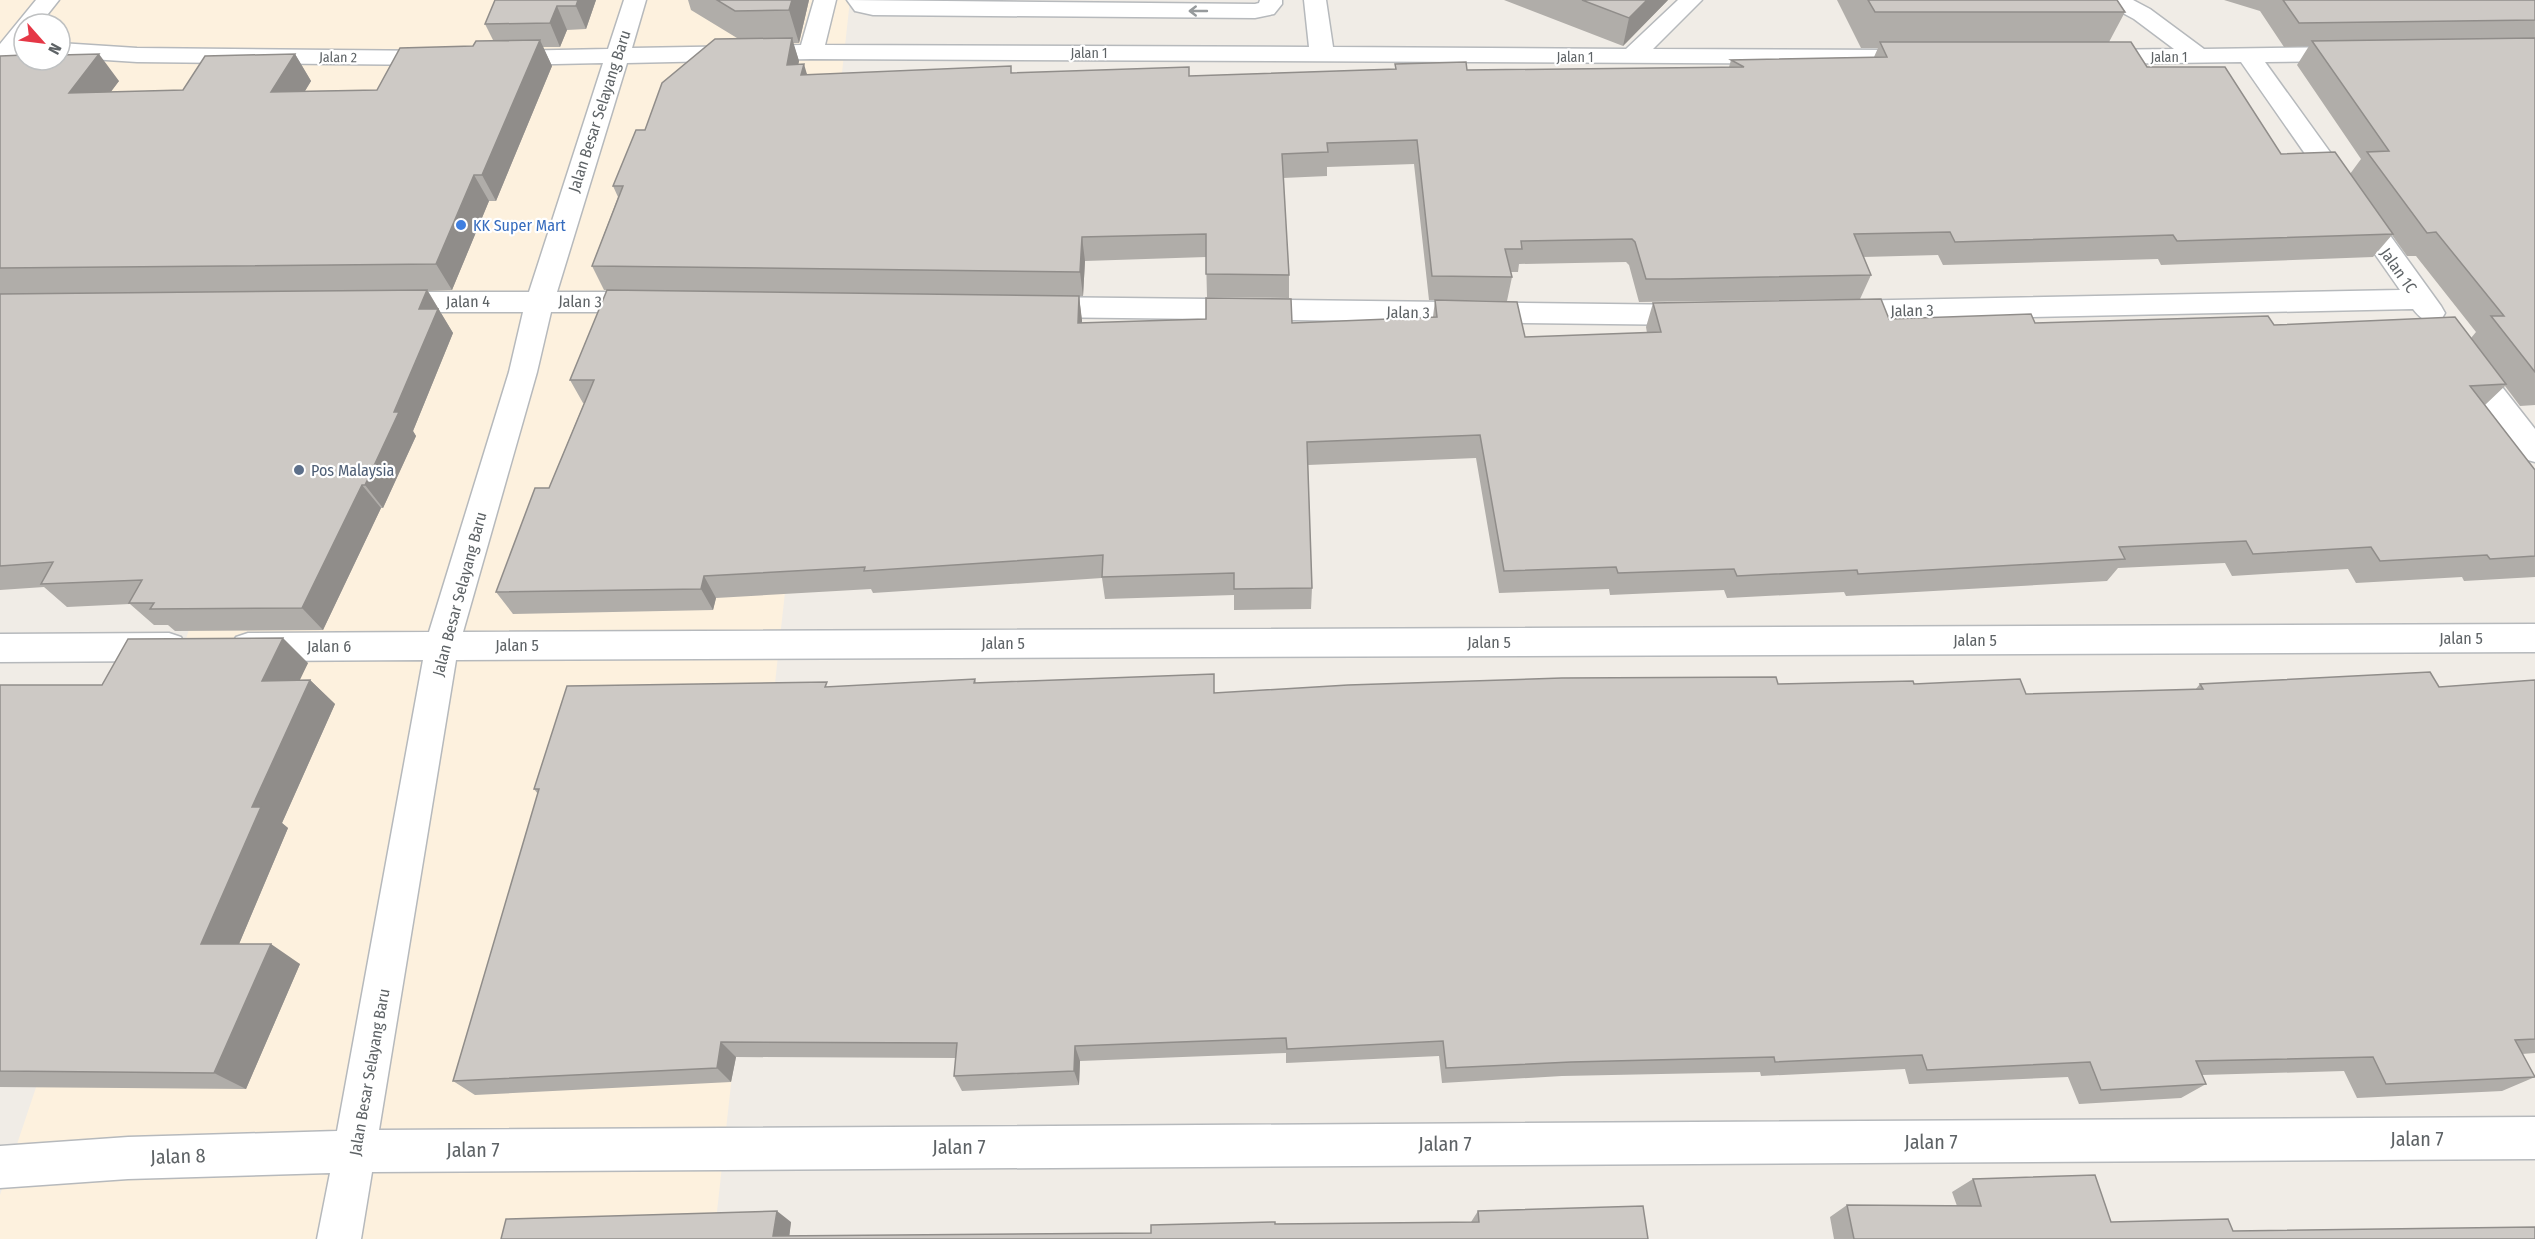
<svg xmlns="http://www.w3.org/2000/svg" width="2535" height="1239" font-family="'Fira Sans Condensed',sans-serif">
<style>
.commercial{fill:#fdf1de;fill-rule:evenodd}
.lines{fill:none;stroke-linecap:round;stroke-linejoin:round}
.minor-casing{stroke:#b6b9bc;stroke-width:3}
.minor{fill:#fff;fill-rule:evenodd}
.wall{fill:#b0ada9}
.shaded-wall{fill:#908d8a}
.building{fill:#cdc9c5;stroke:#908d8a;stroke-width:1.5}
.oneway{stroke:#969a9c}
.shop-dot{fill:#3f7fe0;stroke:#fff;stroke-width:2}
.service-dot{fill:#5c6f8a;stroke:#fff;stroke-width:2}
.labels{text-anchor:middle;stroke-width:4.5;stroke-linejoin:round;paint-order:stroke}
.far-street-label{font-size:14px;fill:#5e6366;stroke:#fff}
.street-label{font-size:16px;fill:#5e6366;stroke:#fff}
.shop-label{font-size:16px;fill:#366cbe;stroke:#fff;text-anchor:start}
.service-label{font-size:16px;fill:#4e5e75;stroke:#fff;text-anchor:start}
.near-street-label{font-size:20px;fill:#5e6366;stroke:#fff}
</style>
<rect width="100%" height="100%" fill="#f0ece6"/>
<path class="commercial" d="M 0,0 L 850,0 L 714,1239 L 0,1239 L 0,1195 L 344,166 L 0,171 ZM 24,24 L 60,24 L 60,60 L 24,60 Z"/>
<g class="lines">
<g class="minor-casing">
<path id="minor" d="M 36,0 L 59,0 L 40,24 L 24,24 C 24,41 24,62 0,56 L 0,44 Z
M 624,0 L 646,0 L 632,48 L 801,45 L 814,0 L 836,0 L 825,45 L 1309,47 L 1304,0 L 1326,0 L 1333,47 L 1626,49 L 1678,0 L 1702,0 L 1653,49 L 1900,50 L 1908,52 L 1912,57 L 1908,62 L 1900,64 L 811,59 L 627,63 L 557,292 L 646,292 L 656,295 L 660,302 L 656,309 L 646,312 L 551,312 L 537,372 L 463,632 L 2535,624 L 2535,652 L 456,660 L 379,1130 L 2535,1117 L 2535,1159 L 372,1172 L 361,1239 L 317,1239 L 330,1173 L 128,1179 L 0,1188 L 0,1146 L 128,1137 L 337,1131 L 423,660 L 248,661 L 236,657 L 231,647 L 236,637 L 248,633 L 429,632 L 509,372 L 523,312 L 389,312 L 379,309 L 375,302 L 379,295 L 389,292 L 529,292 L 603,63 L 503,65 L 495,63 L 491,58 L 495,53 L 503,51 L 608,49 Z
M 847,0 L 1255,4 L 1259,3 L 1260,0 L 1282,0 L 1282,4 L 1274,14 L 1255,18 L 873,15 L 855,11 Z
M 2105,0 L 2133,0 L 2150,9 L 2204,49 L 2347,47 L 2355,49 L 2359,54 L 2355,59 L 2347,61 L 2265,62 L 2441,306 L 2445,313 L 2441,320 C 2427,324 2422,320 2413,309 L 1841,321 L 1831,318 L 1827,311 L 1831,304 L 1841,301 L 2400,290 L 2241,62 L 2096,64 L 2088,62 L 2084,57 L 2088,52 L 2096,50 L 2174,49 L 2134,19 L 2108,5 Z
M 60,43 L 137,48 L 439,51 L 447,53 L 451,58 L 447,63 L 439,65 L 137,62 L 60,57 Z
M 1037,297 L 1693,305 L 1703,308 L 1707,315 L 1703,322 L 1693,325 L 1037,317 L 1027,314 L 1023,307 L 1027,300 Z
M 2467,352 L 2477,355 L 2535,429 L 2535,462 L 2524,459 L 2457,369 L 2453,362 L 2457,355 Z
M 169,633 L 181,637 L 186,647 L 181,657 L 169,661 L 0,662 L 0,634 Z"/>
</g>
<use href="#minor" class="minor"/>
</g>
<path class="wall" d="M 495,0 L 596,0 L 586,29 L 567,30 L 560,47 L 543,47 L 552,66 L 496,201 L 489,201 L 452,290 L 428,291 L 453,333 L 413,431 L 416,436 L 383,508 L 381,508 L 323,630 L 175,631 L 168,625 L 154,625 L 130,604 L 67,607 L 44,587 L 0,590 L 0,56 L 119,81 L 110,92 L 183,90 L 295,54 L 311,81 L 305,91 L 377,90 L 473,46 L 493,40 L 485,24 Z
M 688,0 L 809,0 L 799,43 L 793,43 L 799,61 L 798,64 L 807,74 L 1013,73 L 1189,76 L 1395,69 L 1395,64 L 1467,70 L 1729,67 L 1731,60 L 1874,57 L 1878,48 L 1861,48 L 1837,0 L 2117,0 L 2125,12 L 2109,42 L 2281,154 L 2350,174 L 2361,159 L 2297,65 L 2309,46 L 2284,47 L 2260,11 L 2224,0 L 2535,0 L 2535,405 L 2520,406 L 2505,386 L 2485,405 L 2535,470 L 2535,577 L 2464,581 L 2462,577 L 2356,583 L 2348,569 L 2232,576 L 2225,563 L 2118,568 L 2107,581 L 1846,596 L 1844,592 L 1727,598 L 1724,590 L 1610,595 L 1609,589 L 1499,593 L 1476,458 L 1308,465 L 1312,588 L 1311,609 L 1234,610 L 1234,595 L 1105,599 L 1102,578 L 873,593 L 871,589 L 716,598 L 713,610 L 513,614 L 496,592 L 549,488 L 584,403 L 583,403 L 570,380 L 1079,296 L 1082,323 L 1292,323 L 1433,317 L 1435,300 L 1525,337 L 1647,333 L 1646,327 L 1653,303 L 1889,319 L 2035,323 L 2274,325 L 2471,338 L 2476,332 L 2416,256 L 2407,256 L 2392,235 L 2373,257 L 2161,265 L 2158,259 L 1943,265 L 1938,255 L 1863,257 L 1871,275 L 1860,299 L 1639,302 L 1629,265 L 1626,262 L 1519,264 L 1518,272 L 1511,272 L 1512,277 L 1507,301 L 1429,300 L 1414,164 L 1327,167 L 1327,176 L 1283,178 L 1289,275 L 1289,298 L 1207,297 L 1206,257 L 1085,261 L 1083,296 L 604,290 L 592,266 L 618,197 L 613,186 L 645,130 L 737,38 L 691,10 Z
M 1504,0 L 1668,0 L 1623,46 Z
M 308,663 L 299,680 L 310,680 L 335,704 L 282,823 L 288,828 L 239,944 L 300,964 L 246,1089 L 0,1087 L 0,685 L 102,685 Z
M 975,679 L 976,683 L 1215,693 L 1778,684 L 1914,684 L 2026,694 L 2195,690 L 2200,684 L 2439,687 L 2535,680 L 2535,1053 L 2522,1054 L 2535,1077 L 2502,1091 L 2357,1098 L 2344,1071 L 2202,1075 L 2206,1084 L 2181,1098 L 2079,1104 L 2068,1077 L 1909,1084 L 1905,1069 L 1761,1076 L 1760,1072 L 1562,1076 L 1442,1083 L 1439,1056 L 1286,1063 L 1286,1053 L 1080,1061 L 1079,1085 L 962,1091 L 954,1076 L 956,1058 L 736,1057 L 731,1082 L 475,1095 L 453,1081 L 538,794 L 534,789 L 829,687 Z
M 1973,1179 L 2111,1222 L 2233,1231 L 2535,1239 L 1834,1239 L 1830,1217 L 1847,1205 L 1957,1206 L 1952,1192 Z
M 1478,1211 L 1648,1239 L 501,1239 L 791,1222 L 789,1236 L 1151,1233 L 1275,1224 L 1471,1222 Z"/>
<path class="shaded-wall" d="M 578,0 L 596,0 L 586,29 L 576,6 Z
M 792,0 L 809,0 L 799,43 L 789,10 Z
M 1647,0 L 1668,0 L 1623,46 L 1629,18 Z
M 557,6 L 567,30 L 560,47 L 550,23 Z
M 792,38 L 799,61 L 794,89 L 787,65 Z
M 540,40 L 552,66 L 496,201 L 482,175 Z
M 99,54 L 119,81 L 90,120 L 69,93 Z
M 295,54 L 311,81 L 288,119 L 271,92 Z
M 804,64 L 811,88 L 801,75 Z
M 474,175 L 489,201 L 452,290 L 436,264 Z
M 1082,237 L 1085,261 L 1083,296 L 1080,272 Z
M 427,290 L 453,333 L 413,431 L 416,436 L 383,508 L 365,485 L 394,412 L 419,309 Z
M 1079,296 L 1082,320 L 1081,347 L 1078,323 Z
M 362,485 L 381,508 L 323,630 L 302,608 Z
M 704,576 L 716,598 L 713,610 L 701,589 Z
M 283,638 L 308,663 L 288,705 L 262,681 Z
M 310,680 L 335,704 L 282,823 L 288,828 L 231,963 L 201,944 L 252,807 Z
M 271,944 L 300,964 L 246,1089 L 214,1073 Z
M 721,1042 L 736,1057 L 731,1082 L 717,1068 Z
M 1075,1046 L 1080,1061 L 1079,1085 L 1074,1071 Z
M 777,1211 L 791,1222 L 789,1239 L 773,1236 Z"/>
<path class="building" d="M 495,0 L 578,0 L 576,6 L 557,6 L 550,23 L 485,24 Z
M 717,0 L 792,0 L 789,10 L 735,11 Z
M 1582,0 L 1647,0 L 1629,18 Z
M 1868,0 L 2117,0 L 2125,12 L 1875,12 Z
M 2283,0 L 2535,0 L 2535,20 L 2299,23 Z
M 792,38 L 787,65 L 804,64 L 801,75 L 1011,66 L 1011,73 L 1189,67 L 1189,76 L 1396,69 L 1395,64 L 1466,62 L 1467,70 L 1744,67 L 1731,60 L 1887,57 L 1880,42 L 2131,42 L 2147,67 L 2225,67 L 2281,154 L 2335,152 L 2393,234 L 2177,241 L 2173,235 L 1955,242 L 1950,232 L 1854,234 L 1871,275 L 1671,279 L 1646,279 L 1635,242 L 1632,239 L 1521,241 L 1522,249 L 1505,249 L 1512,277 L 1432,276 L 1417,140 L 1327,143 L 1328,152 L 1282,154 L 1289,275 L 1206,274 L 1206,234 L 1082,237 L 1080,272 L 592,266 L 623,186 L 613,186 L 636,130 L 645,130 L 662,83 L 715,39 Z
M 2535,38 L 2535,372 L 2491,316 L 2504,316 L 2436,232 L 2427,233 L 2367,152 L 2389,151 L 2312,41 Z
M 540,40 L 482,175 L 474,175 L 436,264 L 0,268 L 0,56 L 24,55 L 24,60 L 60,60 L 60,55 L 99,54 L 69,93 L 183,90 L 205,56 L 295,54 L 271,92 L 377,90 L 400,48 L 473,46 L 476,41 Z
M 427,290 L 419,309 L 438,309 L 394,412 L 399,412 L 365,485 L 362,485 L 302,608 L 150,609 L 154,603 L 129,603 L 142,580 L 41,584 L 53,562 L 0,566 L 0,294 Z
M 607,290 L 1079,296 L 1078,323 L 1206,319 L 1206,298 L 1291,299 L 1292,323 L 1437,317 L 1435,300 L 1517,302 L 1525,337 L 1661,332 L 1653,303 L 1881,299 L 1889,319 L 2031,314 L 2035,323 L 2268,316 L 2274,325 L 2455,317 L 2506,384 L 2470,386 L 2535,470 L 2535,556 L 2490,559 L 2487,555 L 2380,561 L 2371,547 L 2253,554 L 2246,541 L 2119,547 L 2125,559 L 1858,574 L 1857,570 L 1737,576 L 1734,569 L 1618,573 L 1616,567 L 1504,571 L 1480,435 L 1307,442 L 1312,588 L 1234,589 L 1234,573 L 1102,577 L 1103,555 L 864,571 L 865,567 L 704,576 L 701,589 L 496,592 L 535,488 L 549,488 L 594,380 L 570,380 Z
M 283,638 L 262,681 L 310,680 L 252,807 L 261,807 L 201,944 L 271,944 L 214,1073 L 0,1071 L 0,685 L 102,685 L 128,639 Z
M 2430,672 L 2439,687 L 2535,680 L 2535,1039 L 2515,1040 L 2535,1077 L 2386,1084 L 2373,1057 L 2196,1061 L 2206,1084 L 2101,1090 L 2090,1062 L 1927,1070 L 1922,1055 L 1775,1062 L 1774,1057 L 1571,1062 L 1446,1068 L 1443,1041 L 1287,1049 L 1286,1038 L 1075,1046 L 1074,1071 L 954,1076 L 957,1043 L 721,1042 L 717,1068 L 453,1081 L 539,789 L 534,789 L 567,686 L 827,682 L 825,687 L 975,679 L 974,683 L 1214,674 L 1214,693 L 1348,685 L 1562,678 L 1776,677 L 1778,684 L 1913,681 L 1914,684 L 2020,679 L 2026,694 L 2203,689 L 2200,684 Z
M 2095,1175 L 2111,1222 L 2228,1219 L 2233,1231 L 2535,1227 L 2535,1239 L 1854,1239 L 1847,1205 L 1981,1206 L 1973,1179 Z
M 1643,1206 L 1648,1239 L 501,1239 L 506,1219 L 777,1211 L 773,1236 L 1151,1233 L 1151,1225 L 1275,1222 L 1275,1224 L 1479,1222 L 1478,1211 Z"/>
<defs><path id="oneway-shaft" d="M-6 0H5M1.5-3L5.5 0L1.5 3" fill="none" stroke-width="1.6" stroke-linecap="round" stroke-linejoin="round" transform="scale(1.5)"/></defs>
<use class="oneway" href="#oneway-shaft" transform="translate(1198 11) rotate(180)"/>
<circle class="shop-dot" cx="461" cy="225" r="6"/>
<circle class="service-dot" cx="299" cy="470" r="6"/>
<g class="labels">
<g class="far-street-label">
<text x="1089" y="58">Jalan 1</text>
<text transform="translate(338 57) rotate(1)" y="5">Jalan 2</text>
<text x="1575" y="62">Jalan 1</text>
<text x="2169" y="62">Jalan 1</text>
</g>
<g class="street-label">
<text transform="translate(599 111) rotate(-72)" y="6">Jalan Besar Selayang Baru</text>
<text transform="translate(2399 270) rotate(55)" y="6">Jalan 1C</text>
<text transform="translate(468 301) rotate(-1)" y="6">Jalan 4</text>
<text transform="translate(580 301) rotate(1)" y="6">Jalan 3</text>
<text transform="translate(1912 310) rotate(-1)" y="6">Jalan 3</text>
<text transform="translate(1408 312) rotate(1)" y="6">Jalan 3</text>
<text transform="translate(459 594) rotate(-75)" y="6">Jalan Besar Selayang Baru</text>
<text x="2461" y="644">Jalan 5</text>
<text x="1975" y="646">Jalan 5</text>
<text x="1489" y="648">Jalan 5</text>
<text x="1003" y="649">Jalan 5</text>
<text x="517" y="651">Jalan 5</text>
<text x="329" y="652">Jalan 6</text>
<text transform="translate(369 1072) rotate(-80)" y="6">Jalan Besar Selayang Baru</text>
</g>
<g class="shop-label">
<text x="473" y="231">KK Super Mart</text>
</g>
<g class="service-label">
<text x="311" y="476">Pos Malaysia</text>
</g>
<g class="near-street-label">
<text x="2417" y="1146">Jalan 7</text>
<text x="1931" y="1149">Jalan 7</text>
<text x="1445" y="1151">Jalan 7</text>
<text x="959" y="1154">Jalan 7</text>
<text x="473" y="1157">Jalan 7</text>
<text transform="translate(178 1156) rotate(-2)" y="7">Jalan 8</text>
</g>
</g>
<g transform="translate(42 42) rotate(118)"><circle r="28" fill="#ffffff" stroke="#bfc1c2" stroke-width="1.5"/>
<path d="M0-4.5L10 22L0 15L-10 22Z" fill="#e53746"/>
<text y="-9" font-size="16" font-weight="bold" text-anchor="middle" fill="#5e6366">N</text>
</g>
</svg>
